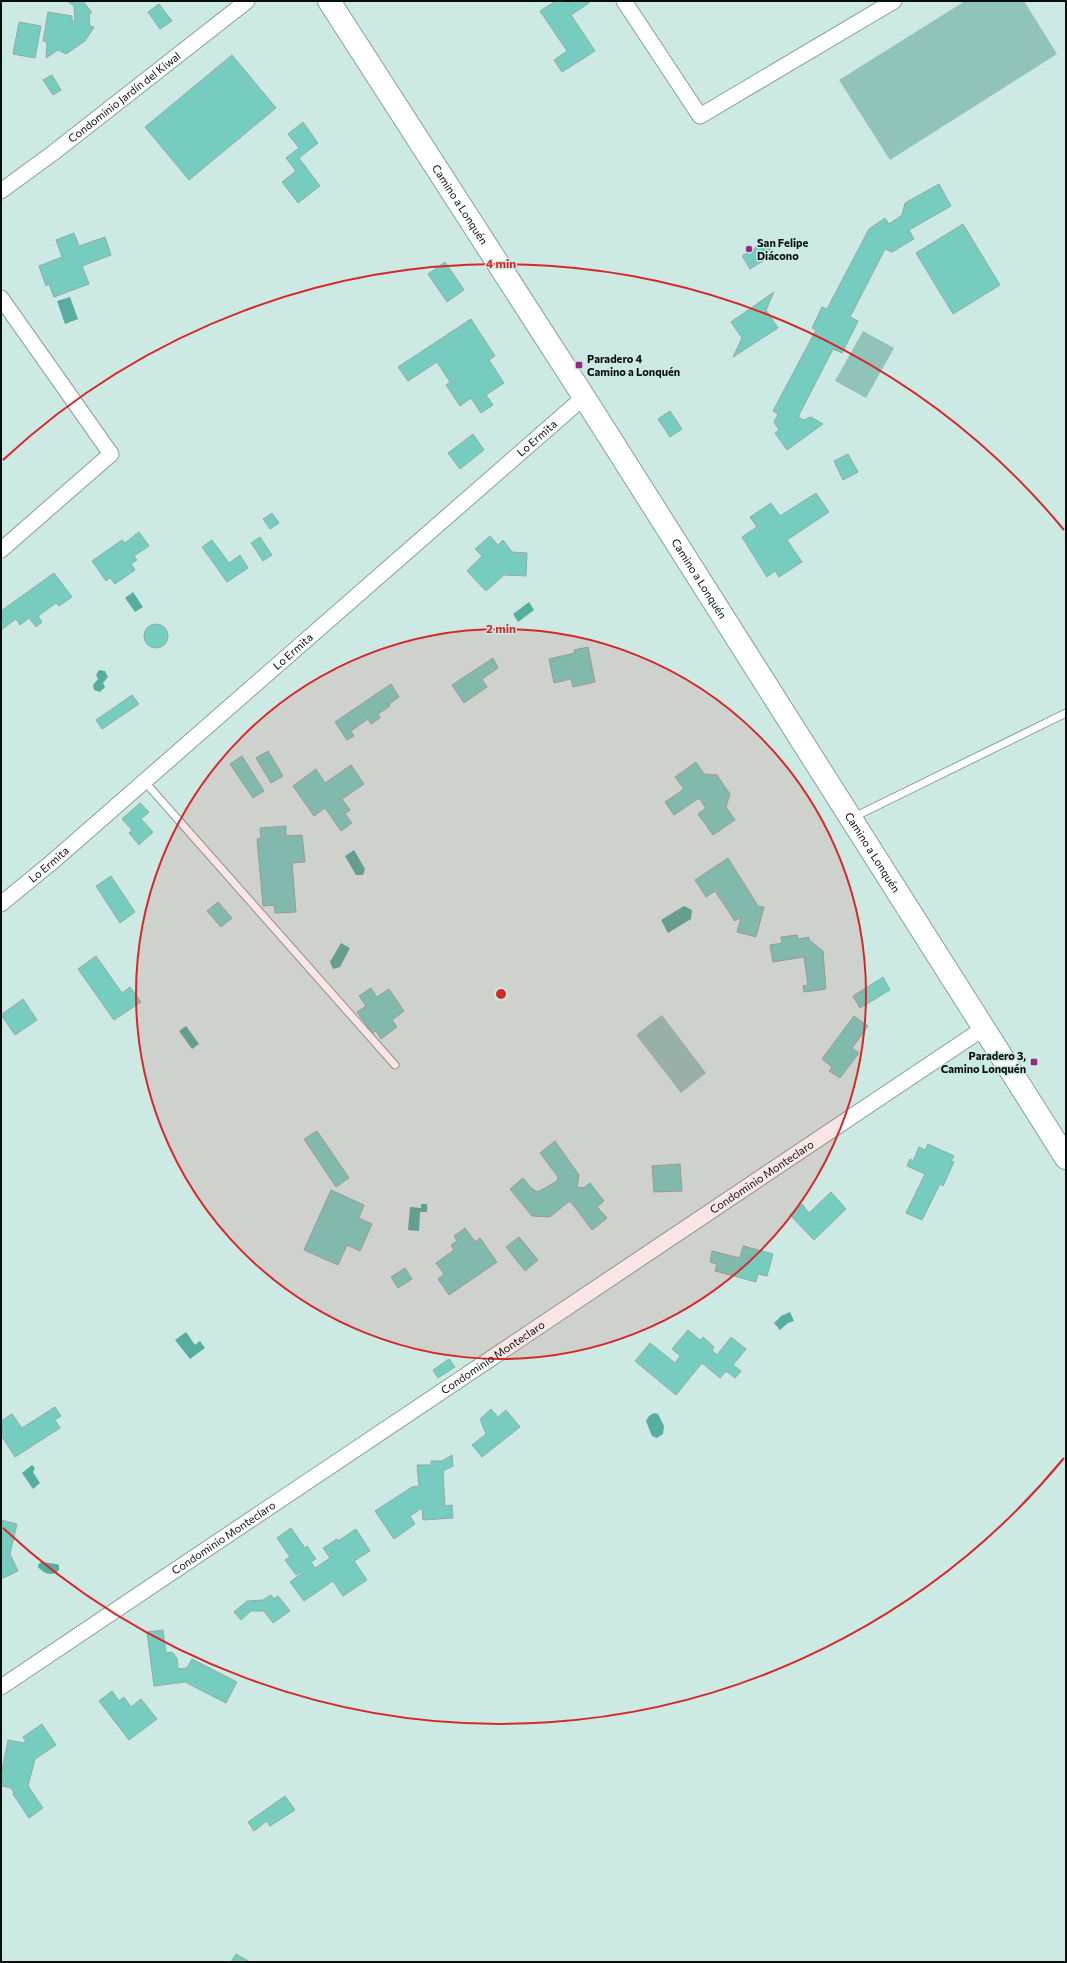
<svg xmlns="http://www.w3.org/2000/svg" width="1067" height="1963" font-family="Commissioner,sans-serif">
<style>
.green{fill:#90c3ba}
.water{fill:#56ada0}
.building{fill:#76cdbf;stroke:#91aba6}
.lines{fill:none;stroke-linecap:round;stroke-linejoin:round}
.lane-casing{stroke:#86a09b;stroke-width:9}
.street-casing{stroke:#86a09b;stroke-width:17}
.primary-casing{stroke:#86a09b;stroke-width:24}
.lane{stroke:#fff;stroke-width:7}
.street{stroke:#fff;stroke-width:15}
.primary{stroke:#fff;stroke-width:22}
.ring{fill:none;stroke:#d62828;stroke-width:2}
.poi-dot{fill:#992785;stroke:#cde9e3;stroke-width:1.5}
.labels{text-anchor:middle;stroke-width:3;stroke-linejoin:round;paint-order:stroke}
.street-label{font-size:11px;fill:#050e0c;stroke:#cde9e3}
.poi-label{font-size:11px;font-weight:bold;fill:#050e0c;stroke:#cde9e3;text-anchor:start}
.centre{fill:#d62828;stroke:#cde9e3;stroke-width:2}
.ring-label{font-size:12px;text-anchor:middle;font-weight:bold;fill:#d62828;stroke:#cde9e3;stroke-width:3;stroke-linejoin:round;paint-order:stroke}
</style>
<rect width="100%" height="100%" fill="#cde9e3"/>
<path class="green" d="M 965,1 L 1024,1 L 1057,54 L 890,160 L 839,80 Z
M 863,331 L 894,348 L 866,398 L 835,381 Z
M 662,1015 L 706,1073 L 681,1093 L 636,1035 Z"/>
<path class="water" d="M 70,297 L 78,319 L 65,324 L 57,301 Z
M 133,592 L 143,607 L 135,612 L 125,598 Z
M 529,602 L 534,610 L 518,622 L 513,614 Z
M 99,670 L 105,671 L 108,677 L 103,683 L 105,687 L 100,692 L 94,690 L 93,685 L 98,679 L 96,675 Z
M 354,850 L 365,869 L 363,875 L 356,875 L 345,856 Z
M 684,906 L 692,910 L 691,919 L 668,933 L 661,920 Z
M 341,943 L 350,948 L 340,967 L 333,969 L 330,962 Z
M 186,1026 L 199,1044 L 192,1049 L 179,1031 Z
M 421,1204 L 427,1204 L 427,1212 L 420,1212 L 419,1231 L 408,1230 L 410,1207 L 421,1208 Z
M 790,1312 L 794,1321 L 788,1323 L 780,1330 L 774,1323 L 781,1316 Z
M 186,1332 L 195,1345 L 200,1341 L 205,1348 L 190,1359 L 175,1340 Z
M 654,1413 L 658,1414 L 664,1426 L 663,1434 L 657,1438 L 652,1436 L 646,1421 L 649,1416 Z
M 32,1465 L 35,1468 L 33,1472 L 40,1483 L 33,1489 L 22,1473 Z
M 41,1562 C 44,1562 57,1564 59,1565 L 59,1570 C 53,1577 44,1574 38,1567 L 38,1565 Z"/>
<path class="building" d="M 67,1 L 83,1 L 92,13 L 89,13 L 90,26 L 94,27 L 85,41 L 66,54 L 58,50 L 46,58 L 47,42 L 43,41 L 48,12 L 72,16 L 72,20 L 75,22 L 74,6 Z
M 556,1 L 587,1 L 589,3 L 571,15 L 595,51 L 562,72 L 554,60 L 567,51 L 540,11 Z
M 159,4 L 172,21 L 160,29 L 148,12 Z
M 19,22 L 41,26 L 35,58 L 13,54 Z
M 232,55 L 276,108 L 189,180 L 145,127 Z
M 52,75 L 61,90 L 53,95 L 43,80 Z
M 303,122 L 318,143 L 299,158 L 320,186 L 298,203 L 282,182 L 296,171 L 286,158 L 299,148 L 288,134 Z
M 939,184 L 951,206 L 909,230 L 914,239 L 892,252 L 885,249 L 850,317 L 858,321 L 842,353 L 833,349 L 798,417 L 804,420 L 811,417 L 823,424 L 787,450 L 775,433 L 779,430 L 774,422 L 778,414 L 773,411 L 816,330 L 812,328 L 822,307 L 827,309 L 869,229 L 885,218 L 889,224 L 902,215 L 905,203 Z
M 963,224 L 1000,285 L 953,314 L 916,253 Z
M 74,233 L 79,246 L 105,237 L 111,255 L 82,266 L 89,284 L 54,297 L 49,284 L 46,286 L 39,266 L 62,257 L 56,240 Z
M 766,241 L 774,254 L 750,269 L 742,256 Z
M 445,262 L 464,290 L 447,302 L 428,274 Z
M 774,292 L 766,310 L 778,328 L 733,357 L 742,338 L 731,322 Z
M 471,319 L 495,356 L 489,360 L 504,383 L 486,395 L 493,405 L 481,413 L 471,398 L 460,406 L 446,385 L 450,382 L 437,362 L 408,381 L 398,367 Z
M 670,411 L 682,429 L 670,437 L 658,419 Z
M 473,434 L 484,450 L 460,469 L 448,453 Z
M 848,454 L 858,472 L 843,480 L 834,461 Z
M 816,493 L 829,512 L 787,540 L 802,562 L 779,577 L 775,571 L 767,577 L 742,537 L 757,527 L 750,517 L 771,503 L 780,516 Z
M 272,513 L 279,523 L 270,529 L 263,519 Z
M 139,532 L 149,546 L 134,556 L 137,560 L 131,564 L 135,570 L 115,584 L 110,578 L 106,581 L 92,561 L 122,540 L 125,543 Z
M 490,536 L 498,545 L 503,540 L 512,552 L 527,553 L 526,576 L 504,575 L 486,591 L 467,571 L 482,556 L 475,549 Z
M 260,537 L 272,555 L 263,561 L 251,543 Z
M 212,540 L 229,563 L 240,555 L 248,568 L 227,582 L 202,547 Z
M 54,573 L 72,597 L 59,606 L 56,603 L 38,616 L 42,622 L 36,627 L 29,618 L 20,625 L 16,619 L 1,630 L 1,611 Z
M144 636a12 12 0 1 1 24 0a12 12 0 1 1-24 0Z
M 588,647 L 595,682 L 573,687 L 571,679 L 554,683 L 549,659 L 575,653 L 574,650 Z
M 493,658 L 498,668 L 482,679 L 487,687 L 464,703 L 452,685 Z
M 391,684 L 399,697 L 389,704 L 390,706 L 378,714 L 380,718 L 371,724 L 368,719 L 351,731 L 354,736 L 347,740 L 335,722 Z
M 132,695 L 139,704 L 102,729 L 96,720 Z
M 268,751 L 283,776 L 271,783 L 256,758 Z
M 242,756 L 264,791 L 253,798 L 230,764 Z
M 696,762 L 704,774 L 717,775 L 730,794 L 726,807 L 735,820 L 713,835 L 698,814 L 706,808 L 699,798 L 674,815 L 665,802 L 684,789 L 675,777 Z
M 351,765 L 364,784 L 342,799 L 350,810 L 345,814 L 352,823 L 341,831 L 325,808 L 314,816 L 293,786 L 316,769 L 325,783 Z
M 140,803 L 149,812 L 141,819 L 153,832 L 139,845 L 129,833 L 132,830 L 122,819 Z
M 286,826 L 286,836 L 302,835 L 305,862 L 292,863 L 296,912 L 275,913 L 274,905 L 263,906 L 257,839 L 261,838 L 260,828 Z
M 728,858 L 758,906 L 764,907 L 756,937 L 737,932 L 741,917 L 735,921 L 715,891 L 706,897 L 695,880 Z
M 111,876 L 135,912 L 120,923 L 96,886 Z
M 218,902 L 232,918 L 221,927 L 207,911 Z
M 797,935 L 798,939 L 809,937 L 809,940 L 823,951 L 826,989 L 804,992 L 803,986 L 808,985 L 804,957 L 773,962 L 770,945 L 782,943 L 781,937 Z
M 96,956 L 122,993 L 130,987 L 141,1002 L 114,1020 L 78,969 Z
M 883,977 L 890,990 L 860,1008 L 853,996 Z
M 371,988 L 377,997 L 389,989 L 404,1011 L 392,1020 L 397,1027 L 381,1039 L 376,1031 L 372,1033 L 357,1012 L 366,1006 L 359,996 Z
M 23,999 L 37,1020 L 15,1035 L 1,1015 Z
M 854,1016 L 868,1026 L 852,1048 L 859,1053 L 840,1078 L 829,1071 L 832,1067 L 822,1059 Z
M 317,1131 L 349,1178 L 336,1187 L 304,1139 Z
M 555,1141 L 579,1175 L 577,1187 L 583,1188 L 590,1183 L 604,1201 L 597,1207 L 607,1218 L 592,1230 L 571,1202 L 568,1202 L 550,1217 L 532,1216 L 510,1189 L 523,1178 L 531,1188 L 538,1192 L 557,1181 L 558,1177 L 540,1153 Z
M 928,1144 L 954,1156 L 951,1161 L 954,1162 L 943,1186 L 940,1184 L 922,1220 L 906,1213 L 925,1174 L 907,1166 L 910,1159 L 913,1161 L 919,1147 L 925,1150 Z
M 680,1164 L 682,1191 L 654,1192 L 652,1166 Z
M 331,1190 L 364,1205 L 359,1218 L 372,1224 L 360,1251 L 347,1245 L 338,1265 L 304,1250 Z
M 831,1192 L 846,1209 L 814,1240 L 790,1215 L 802,1204 L 809,1213 Z
M 465,1228 L 475,1242 L 480,1238 L 497,1262 L 449,1295 L 438,1279 L 444,1274 L 436,1263 L 454,1250 L 451,1245 L 457,1241 L 454,1236 Z
M 519,1237 L 538,1260 L 525,1271 L 506,1247 Z
M 743,1246 L 773,1254 L 767,1276 L 758,1274 L 756,1282 L 715,1271 L 717,1264 L 710,1262 L 712,1251 L 740,1258 Z
M 405,1268 L 412,1279 L 398,1288 L 391,1277 Z
M 688,1330 L 700,1340 L 703,1337 L 714,1347 L 712,1350 L 717,1355 L 731,1337 L 746,1349 L 733,1365 L 741,1371 L 735,1378 L 726,1371 L 720,1378 L 702,1363 L 676,1395 L 635,1361 L 650,1343 L 675,1363 L 680,1356 L 672,1349 Z
M 449,1359 L 455,1367 L 438,1378 L 433,1370 Z
M 55,1407 L 61,1416 L 55,1420 L 60,1428 L 15,1457 L 1,1435 L 3,1433 L 1,1430 L 1,1421 L 12,1414 L 22,1428 Z
M 491,1409 L 498,1417 L 506,1410 L 520,1427 L 482,1457 L 472,1445 L 486,1434 L 480,1419 Z
M 452,1455 L 453,1466 L 443,1471 L 445,1506 L 452,1505 L 453,1518 L 423,1520 L 422,1508 L 410,1516 L 415,1524 L 394,1539 L 375,1511 L 412,1487 L 419,1486 L 417,1465 L 431,1465 L 431,1461 L 442,1461 Z
M 1,1520 L 17,1524 L 10,1554 L 18,1571 L 1,1579 Z
M 291,1528 L 305,1548 L 307,1546 L 316,1559 L 311,1562 L 315,1568 L 330,1558 L 323,1548 L 337,1539 L 338,1541 L 356,1529 L 370,1551 L 354,1561 L 367,1580 L 343,1596 L 333,1581 L 304,1601 L 290,1582 L 302,1573 L 301,1572 L 296,1575 L 285,1560 L 290,1557 L 277,1538 Z
M 271,1595 L 274,1599 L 278,1596 L 290,1611 L 273,1623 L 264,1611 L 251,1611 L 241,1620 L 234,1612 L 247,1601 L 263,1600 Z
M 163,1630 L 166,1653 L 172,1652 L 177,1658 L 178,1669 L 187,1668 L 192,1659 L 237,1682 L 226,1703 L 185,1682 L 154,1686 L 147,1632 Z
M 112,1691 L 119,1701 L 124,1697 L 131,1707 L 141,1699 L 157,1719 L 129,1740 L 99,1701 Z
M 42,1724 L 56,1745 L 35,1759 L 28,1786 L 43,1808 L 29,1818 L 13,1794 L 14,1793 L 11,1788 L 1,1786 L 1,1776 L 8,1740 L 23,1743 L 26,1741 L 23,1737 Z
M 285,1796 L 295,1810 L 270,1826 L 267,1821 L 254,1831 L 248,1822 Z
M 236,1954 L 250,1962 L 231,1962 Z"/>
<g class="lines">
<g class="lane-casing">
<path id="lane" d="M 144,781 L 395,1065
M 852,818 L 1066,713"/>
</g>
<g class="street-casing">
<g id="street">
<path d="M 624,1 L 700,116 L 894,1"/>
<path id="s1" d="M 1,191 L 53,153 L 247,1"/>
<path d="M 1,298 L 111,454 L 1,550"/>
<path id="s2" d="M 1,904 L 51,863 L 584,397"/>
<path id="s3" d="M 1,1687 L 984,1028"/>
</g>
</g>
<g class="primary-casing">
<g id="primary">
<path id="s4" d="M 329,1 L 584,397 L 1066,1158"/>
</g>
</g>
<use href="#lane" class="lane"/>
<use href="#street" class="street"/>
<use href="#primary" class="primary"/>
</g>
<circle cx="501" cy="994" r="365" fill="#d62828" fill-opacity=".12"/>
<g class="ring">
<circle cx="501" cy="994" r="365"/>
<path d="M1064 1458A730 730 0 0 1 3 1528M3 460A730 730 0 0 1 1064 530"/>
</g>
<g class="poi-dot">
<circle cx="749" cy="249" r="4"/>
<rect x="575" y="361" width="8" height="8" rx="2"/>
<rect x="1030" y="1058" width="8" height="8" rx="2"/>
</g>
<g class="labels">
<g class="street-label">
<text dy="4" stroke="none"><textPath href="#s1" startOffset="155">Condominio Jardín del Kiwal</textPath></text>
<text dy="4" stroke="none"><textPath href="#s4" startOffset="242">Camino a Lonquén</textPath></text>
<text dy="4" stroke="none"><textPath href="#s2" startOffset="710">Lo Ermita</textPath></text>
<text dy="4" stroke="none"><textPath href="#s4" startOffset="686">Camino a Lonquén</textPath></text>
<text dy="4" stroke="none"><textPath href="#s2" startOffset="386">Lo Ermita</textPath></text>
<text dy="4" stroke="none"><textPath href="#s4" startOffset="1010">Camino a Lonquén</textPath></text>
<text dy="4" stroke="none"><textPath href="#s2" startOffset="62">Lo Ermita</textPath></text>
<text dy="4" stroke="none"><textPath href="#s3" startOffset="916">Condominio Monteclaro</textPath></text>
<text dy="4" stroke="none"><textPath href="#s3" startOffset="592">Condominio Monteclaro</textPath></text>
<text dy="4" stroke="none"><textPath href="#s3" startOffset="268">Condominio Monteclaro</textPath></text>
</g>
<g class="poi-label">
<text x="757" y="247">San Felipe<tspan x="757" dy="13">Diácono</tspan></text>
<text x="587" y="363">Paradero 4<tspan x="587" dy="13">Camino a Lonquén</tspan></text>
<text x="1026" y="1060" text-anchor="end">Paradero 3,<tspan x="1026" dy="13">Camino Lonquén</tspan></text>
</g>
</g>
<circle cx="501" cy="994" r="6" class="centre"/>
<g class="ring-label">
<text x="501" y="268">4 min</text>
<text x="501" y="633">2 min</text>
</g>
<rect width="1067" height="1963" fill="none" stroke="#050e0c" stroke-width="4"/>
</svg>
